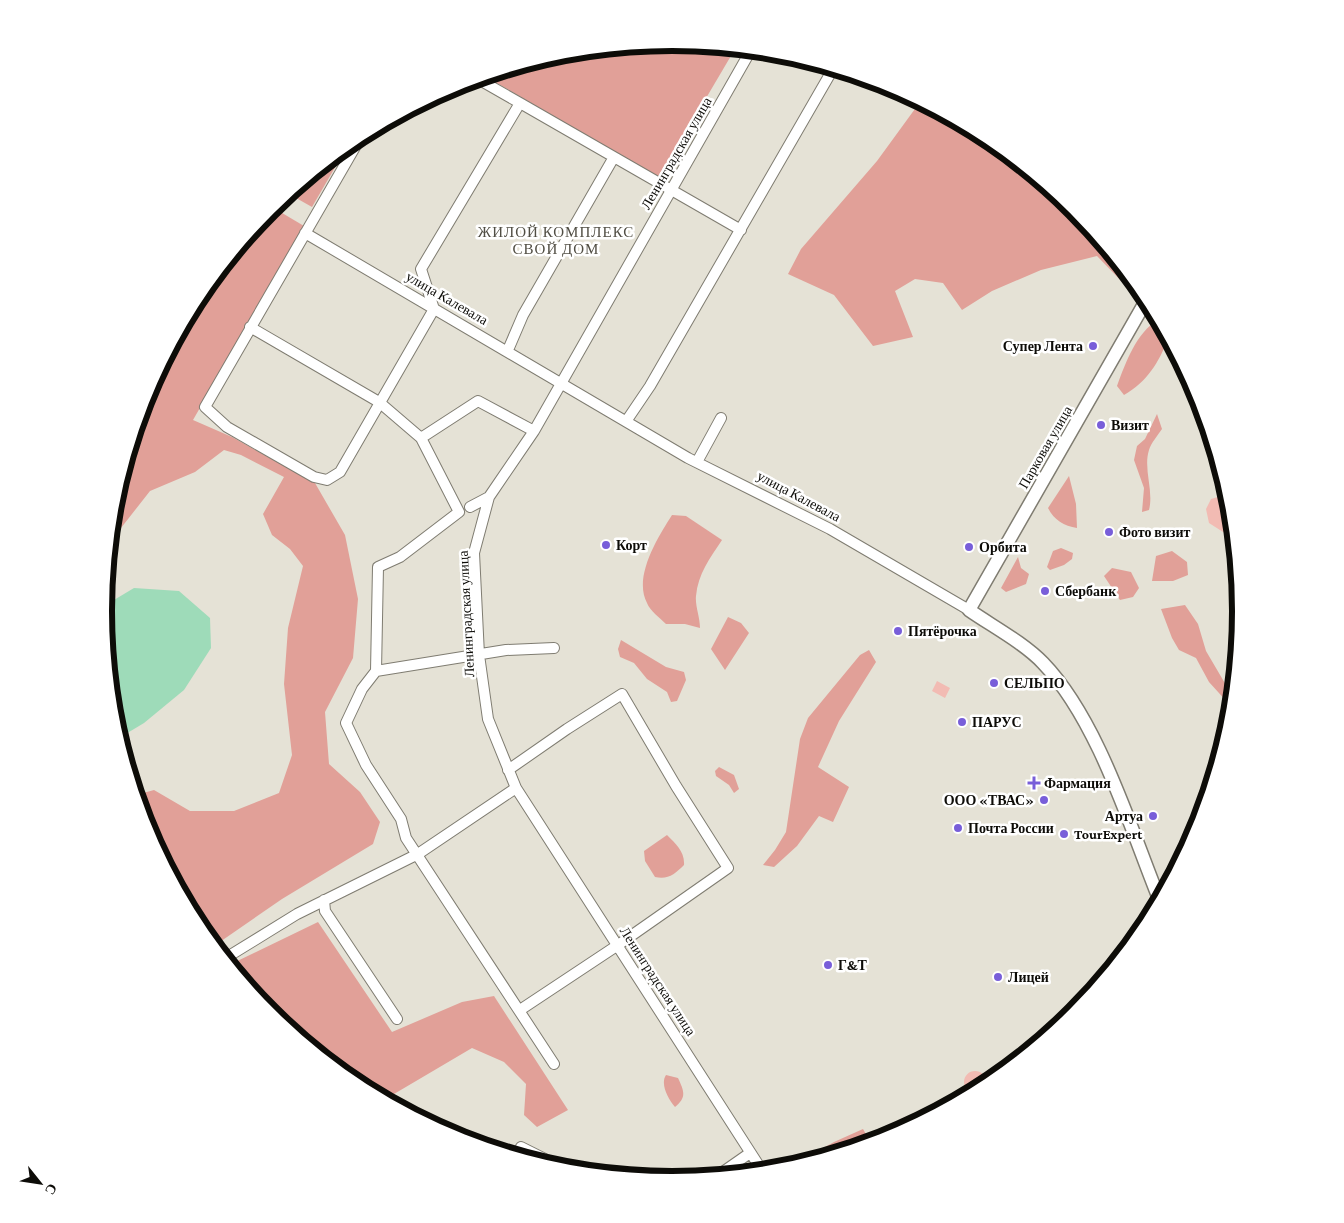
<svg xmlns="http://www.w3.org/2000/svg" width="1344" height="1223" font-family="'Crimson Pro',serif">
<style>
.green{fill:#f2bbb3}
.forest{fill:#e1a098}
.water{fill:#9edbb9}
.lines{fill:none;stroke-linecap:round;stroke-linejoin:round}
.minor-casing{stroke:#7f7c71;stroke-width:12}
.major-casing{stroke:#7f7c71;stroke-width:15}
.minor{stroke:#fff;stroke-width:10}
.major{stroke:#fff;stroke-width:12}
.poi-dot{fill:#785ed9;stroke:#fff;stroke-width:2}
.labels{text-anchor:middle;stroke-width:5;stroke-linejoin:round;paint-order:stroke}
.street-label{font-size:14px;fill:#0d0c08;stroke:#fff}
.poi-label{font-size:14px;font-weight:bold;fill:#0d0c08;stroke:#fff;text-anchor:start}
.neighbourhood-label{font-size:15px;letter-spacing:1px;fill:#504d43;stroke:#fff}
.rim{fill:none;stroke:#0d0c08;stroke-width:6}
</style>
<rect width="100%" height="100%" fill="#e5e2d6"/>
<path class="green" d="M 1228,494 L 1234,539 L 1209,523 L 1206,509 L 1211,499 Z
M 937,681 L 950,688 L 945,698 L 932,691 Z
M964 1082a11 11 0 1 1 22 0a11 11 0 1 1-22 0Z"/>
<path class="forest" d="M 672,43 L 735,49 L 659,178 L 485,76 L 561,53 Z
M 920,102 L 988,139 L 1075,209 L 1133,280 L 1128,288 L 1097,256 L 1041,270 L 992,291 L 962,310 L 943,283 L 915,279 L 895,291 L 913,337 L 873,346 L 834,295 L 788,274 L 801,249 L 877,161 Z
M 348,145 L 312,207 L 289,194 Z
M 272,207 L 304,226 L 193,420 L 232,437 L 315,483 L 345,535 L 358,599 L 353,658 L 325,712 L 329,764 L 360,792 L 380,822 L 373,844 L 282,899 L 214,946 C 182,907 150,843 136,795 L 154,790 L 190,811 L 234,811 L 279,793 L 292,755 L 284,684 L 288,628 L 303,566 L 290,549 L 272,535 L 263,514 L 284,477 L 241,455 L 224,450 L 195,472 L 150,491 L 110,542 L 114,500 L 146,393 L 199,295 Z
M 1158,320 L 1168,339 C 1159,362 1147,382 1124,395 L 1117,386 C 1126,362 1136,333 1158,320 Z
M 1157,414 L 1162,429 C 1158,435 1151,443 1149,450 C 1143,469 1154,490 1149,510 L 1142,512 L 1144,488 L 1134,460 L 1137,446 L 1145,439 Z
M 1069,476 L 1076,504 L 1077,528 C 1064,526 1054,520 1048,508 Z
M 672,515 L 686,516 L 722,540 C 710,558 698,574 696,596 C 695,606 700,617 700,628 L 685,624 L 666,624 C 660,618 650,611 647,603 C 633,577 658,537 672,515 Z
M 1061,548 L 1073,553 L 1072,559 L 1064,565 L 1050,570 L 1047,567 L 1053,551 Z
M 1172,551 L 1187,562 L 1188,575 L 1173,581 L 1152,581 L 1156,556 Z
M 1018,557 L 1021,568 L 1029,574 L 1026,584 L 1006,592 L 1001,588 Z
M 1112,568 L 1131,572 L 1139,588 L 1133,597 L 1120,600 L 1104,576 Z
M 1185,605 L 1198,624 L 1206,651 L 1233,697 L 1232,700 L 1228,703 L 1209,682 L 1196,658 L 1179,650 L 1172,638 L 1161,609 Z
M 728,617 L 741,623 L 749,633 L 725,670 L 711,649 Z
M 621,640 L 666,667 L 684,672 L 686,680 L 677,701 L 671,702 L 667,692 L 647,679 L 634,663 L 620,657 L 618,649 Z
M 869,650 L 876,662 L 839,721 L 818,767 L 849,787 L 833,822 L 819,816 L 797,846 L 774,867 L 763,865 L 775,850 L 786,832 L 800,739 L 808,718 L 860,655 Z
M 719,767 L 734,775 L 739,789 L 734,793 L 729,785 L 716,776 L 715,771 Z
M 667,835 C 676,844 685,852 684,865 C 675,874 668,880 655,877 L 645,861 L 644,851 Z
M 318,922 L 392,1032 L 462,1002 L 494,996 L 568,1110 L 537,1127 L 524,1115 L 526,1084 L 504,1062 L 472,1048 L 394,1094 L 394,1105 L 356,1084 L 269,1014 L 229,965 Z
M 666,1075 L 678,1078 C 684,1091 687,1097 675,1107 C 668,1099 660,1084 666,1075 Z
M 863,1129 L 871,1143 L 787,1168 L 834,1142 Z"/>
<path class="water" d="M 134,588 L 179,591 L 210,618 L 211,648 L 184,690 L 144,723 L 119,738 L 114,722 L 104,606 Z"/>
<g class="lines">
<g class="minor-casing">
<path id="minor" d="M 751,50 L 534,431 L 489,497 L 474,553 L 479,655 L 488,719 L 516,788 L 763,1172
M 520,103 L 741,230
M 362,135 L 205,407 L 227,427 L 314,477 L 327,480 L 340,472 L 434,309 L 421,269 L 520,103 L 478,79
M 305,233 L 688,458 L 830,529 L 969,610
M 250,327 L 379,402 L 421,438 L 459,512 L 400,557 L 378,567 L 376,671
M 508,350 L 523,315 L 614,157
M 627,420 L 650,386 L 833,69
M 421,438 L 478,401 L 534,431
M 697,462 L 721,418
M 470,507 L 489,497
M 508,770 L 567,729 L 622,694 L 676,786 L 728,868 L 618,945 L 520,1010
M 324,900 L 325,911 L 397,1019
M 224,959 L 297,914 L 418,854 L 516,788
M 554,1064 L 406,838 L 401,819 L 366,765 L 346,723 L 362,689 L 376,671 L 506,650 L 554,648
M 521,1147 L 567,1170
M 717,1176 L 750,1153"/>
</g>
<g class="major-casing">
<path id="major" d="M 1147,299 L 969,610 C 992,626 1024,643 1043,663 C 1098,720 1130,827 1160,901"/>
</g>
<use href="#minor" class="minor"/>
<use href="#major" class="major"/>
</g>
<g class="poi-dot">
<circle cx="1093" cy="346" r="5"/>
<circle cx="1101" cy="425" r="5"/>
<circle cx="1109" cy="532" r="5"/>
<circle cx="606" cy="545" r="5"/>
<circle cx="969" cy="547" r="5"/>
<circle cx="1045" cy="591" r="5"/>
<circle cx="898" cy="631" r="5"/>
<circle cx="994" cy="683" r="5"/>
<circle cx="962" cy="722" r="5"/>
<path d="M1031.5 775.5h5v5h5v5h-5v5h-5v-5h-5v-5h5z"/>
<circle cx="1044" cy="800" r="5"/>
<circle cx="1153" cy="816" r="5"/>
<circle cx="958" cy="828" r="5"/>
<circle cx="1064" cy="834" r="5"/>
<circle cx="828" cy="965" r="5"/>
<circle cx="998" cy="977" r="5"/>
</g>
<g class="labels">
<g class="street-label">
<text transform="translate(676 153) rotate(-60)" y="5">Ленинградская улица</text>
<text transform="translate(447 298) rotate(30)" y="5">улица Калевала</text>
<text transform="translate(1045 447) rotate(-60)" y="5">Парковая улица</text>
<text transform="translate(799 496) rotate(28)" y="5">улица Калевала</text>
<text transform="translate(466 614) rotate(-93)" y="5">Ленинградская улица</text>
<text transform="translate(658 981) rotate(57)" y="5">Ленинградская улица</text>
</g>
<g class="poi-label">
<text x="1083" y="351" text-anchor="end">Супер Лента</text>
<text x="1111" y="430">Визит</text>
<text x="1119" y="537">Фото визит</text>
<text x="616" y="550">Корт</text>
<text x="979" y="552">Орбита</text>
<text x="1055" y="596">Сбербанк</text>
<text x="908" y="636">Пятёрочка</text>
<text x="1004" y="688">СЕЛЬПО</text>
<text x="972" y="727">ПАРУС</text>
<text x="1044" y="788">Фармация</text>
<text x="1034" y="805" text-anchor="end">ООО «ТВАС»</text>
<text x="1143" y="821" text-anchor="end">Артуа</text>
<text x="968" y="833">Почта России</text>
<text x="1074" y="839">TourExpert</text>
<text x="838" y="970">Г&amp;Т</text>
<text x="1008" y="982">Лицей</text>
</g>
<g class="neighbourhood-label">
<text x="556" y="237">ЖИЛОЙ КОМПЛЕКС<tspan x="556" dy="17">СВОЙ ДОМ</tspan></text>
</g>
</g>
<path d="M0 0H1344V1223H0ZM112 611a560 560 0 1 1 1120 0a560 560 0 1 1-1120 0Z" fill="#fff" fill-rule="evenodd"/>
<path class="rim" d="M112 611a560 560 0 1 1 1120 0a560 560 0 1 1-1120 0Z"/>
<g transform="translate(40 1183) rotate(120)" stroke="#ffffff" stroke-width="4" paint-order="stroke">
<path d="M0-4L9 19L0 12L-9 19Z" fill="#0d0c08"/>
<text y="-8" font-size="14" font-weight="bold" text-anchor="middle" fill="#0d0c08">С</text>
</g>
</svg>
